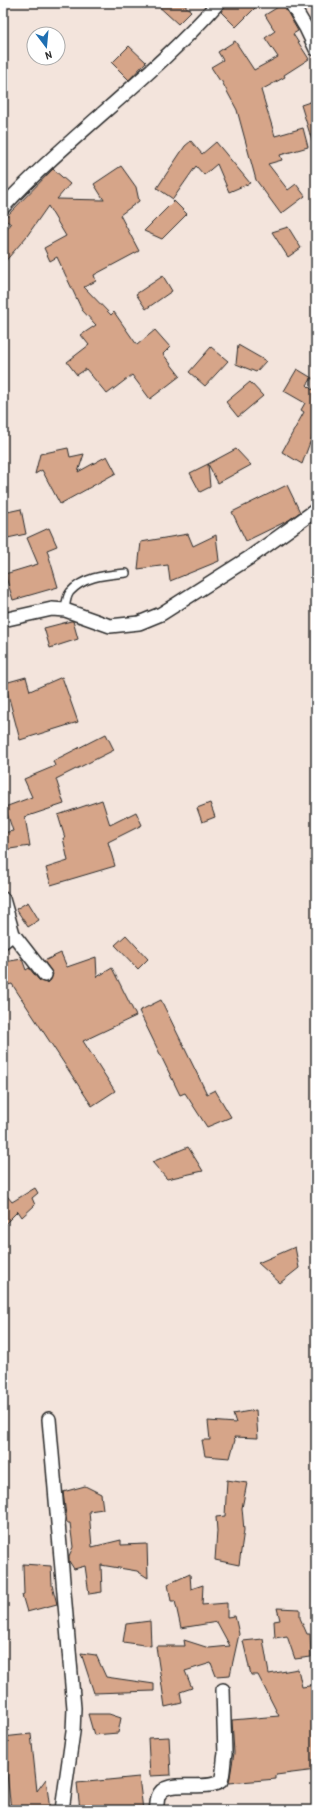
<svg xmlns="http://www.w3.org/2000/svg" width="319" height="1813" font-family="'Patrick Hand',sans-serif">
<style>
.building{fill:#d6a589;stroke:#2b2b2b}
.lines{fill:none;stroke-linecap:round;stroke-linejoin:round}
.service-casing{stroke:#2b2b2b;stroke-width:10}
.minor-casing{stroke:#2b2b2b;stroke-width:16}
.service{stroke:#fff;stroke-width:7}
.minor{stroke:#fff;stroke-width:13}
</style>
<rect width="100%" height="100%" fill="#f3e4dc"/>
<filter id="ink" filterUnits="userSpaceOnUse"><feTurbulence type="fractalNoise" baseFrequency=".025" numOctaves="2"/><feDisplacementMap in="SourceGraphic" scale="8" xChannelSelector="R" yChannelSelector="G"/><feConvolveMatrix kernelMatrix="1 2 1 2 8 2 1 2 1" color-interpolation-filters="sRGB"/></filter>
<g filter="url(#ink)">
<path class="building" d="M 155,3 L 182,3 L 191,11 L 178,24 Z
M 226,3 L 260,3 L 236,27 L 221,12 Z
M 283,4 L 298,31 L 293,34 L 309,59 L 284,75 L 285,77 L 261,90 L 275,136 L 303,128 L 308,147 L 280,155 L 282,160 L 268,164 L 288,190 L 296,184 L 305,196 L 281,214 L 256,180 L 237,110 L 221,80 L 220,81 L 211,67 L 223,60 L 218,52 L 235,41 L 254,70 L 278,57 L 265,38 L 275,31 L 265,15 Z
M 129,46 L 146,62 L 129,80 L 112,63 Z
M 316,100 L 316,143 L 313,144 L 301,105 Z
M 191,141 L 202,154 L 216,142 L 250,183 L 229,192 L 217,164 L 204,175 L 196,166 L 173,199 L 157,188 L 185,146 Z
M 121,166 L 136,187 L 139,201 L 120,215 L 139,251 L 94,275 L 96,281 L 84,287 L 111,315 L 114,312 L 137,345 L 155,330 L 170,347 L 163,354 L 180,376 L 150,399 L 132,375 L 107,394 L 86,369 L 77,375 L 67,362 L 89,345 L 81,335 L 96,325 L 82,310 L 57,257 L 50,261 L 44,248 L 66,236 L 48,206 L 27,236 L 3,264 L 3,234 L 11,224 L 4,219 L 53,169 L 70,184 L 57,199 L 104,200 L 94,184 Z
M 174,201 L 187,214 L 162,239 L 144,231 Z
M 288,227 L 301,248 L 288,257 L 272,232 Z
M 163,276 L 172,291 L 146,309 L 136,294 Z
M 238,345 L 266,361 L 256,372 L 236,364 Z
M 211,347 L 228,361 L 205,386 L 189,372 Z
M 297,369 L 312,378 L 307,385 L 312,390 L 316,385 L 316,426 L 302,464 L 282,452 L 304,412 L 301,410 L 305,403 L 284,391 Z
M 250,382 L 263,396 L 238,417 L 226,402 Z
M 68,448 L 70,457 L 84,454 L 78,472 L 107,456 L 116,473 L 60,504 L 42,470 L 35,474 L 40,454 Z
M 236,449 L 251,465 L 218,483 L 208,464 Z
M 208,464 L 210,487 L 200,492 L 190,473 Z
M 287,485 L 300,512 L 289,520 L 246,541 L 232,512 Z
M 21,509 L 26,534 L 3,539 L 3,513 Z
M 49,528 L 57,546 L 47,550 L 58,587 L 13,600 L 5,574 L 38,564 L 27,538 Z
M 188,534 L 193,546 L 216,535 L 219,561 L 170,581 L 168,565 L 138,569 L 141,542 Z
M 71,621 L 73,621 L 78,639 L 50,648 L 44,628 Z
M 26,677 L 30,691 L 62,677 L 78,722 L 20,740 L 5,683 Z
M 106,734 L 114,750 L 56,779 L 64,804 L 25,817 L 30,846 L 3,850 L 3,833 L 13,831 L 5,807 L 32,797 L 24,779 L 55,766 L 53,761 Z
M 102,800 L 110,825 L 136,812 L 142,825 L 108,842 L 115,866 L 51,885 L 46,868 L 68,861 L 63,838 L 65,838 L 58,815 Z
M 210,803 L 215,817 L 202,822 L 197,808 Z
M 28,902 L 39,920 L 28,927 L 16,909 Z
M 126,935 L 148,959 L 138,969 L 115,945 Z
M 61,953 L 67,967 L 96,957 L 97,977 L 112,968 L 136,1016 L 83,1041 L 115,1091 L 92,1106 L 12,984 L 8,985 L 4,962 L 22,959 L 26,970 L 29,968 L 39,980 L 46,983 L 50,981 L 53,974 L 44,961 Z
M 161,1000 L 207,1094 L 215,1090 L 231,1117 L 207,1127 L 185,1093 L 180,1095 L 139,1011 Z
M 188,1147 L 203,1171 L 167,1179 L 152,1162 Z
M 35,1188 L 38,1193 L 32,1198 L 35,1205 L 22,1217 L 18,1211 L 3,1226 L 3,1191 L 12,1202 Z
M 295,1247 L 299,1268 L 280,1283 L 258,1263 Z
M 256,1410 L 258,1438 L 234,1437 L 235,1440 L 230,1458 L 205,1456 L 202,1440 L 210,1440 L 208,1421 L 236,1423 L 233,1414 Z
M 227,1480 L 247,1483 L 242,1508 L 244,1530 L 239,1565 L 215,1560 L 217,1531 L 216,1517 L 225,1516 Z
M 85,1486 L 101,1494 L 103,1509 L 89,1511 L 92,1547 L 121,1540 L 121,1545 L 147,1544 L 148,1578 L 137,1571 L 101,1565 L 102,1592 L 89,1594 L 85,1566 L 74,1569 L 69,1561 L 69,1556 L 73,1547 L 70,1523 L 67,1523 L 63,1492 Z
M 23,1564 L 51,1566 L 52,1585 L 57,1604 L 27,1612 L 22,1595 L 24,1594 Z
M 190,1574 L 191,1589 L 203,1585 L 202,1605 L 227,1603 L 227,1617 L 235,1616 L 239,1634 L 230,1675 L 216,1676 L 211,1663 L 185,1671 L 192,1688 L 180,1692 L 182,1703 L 165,1707 L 156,1646 L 185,1646 L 184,1640 L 209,1648 L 230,1646 L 217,1622 L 181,1628 L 175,1601 L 171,1601 L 168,1584 Z
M 277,1608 L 300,1609 L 300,1618 L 307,1634 L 310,1634 L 311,1657 L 295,1659 L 287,1636 L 275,1638 L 274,1621 L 280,1620 Z
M 150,1621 L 151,1646 L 123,1642 L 126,1624 Z
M 263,1639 L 269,1674 L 298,1669 L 302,1687 L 316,1685 L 316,1770 L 276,1775 L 276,1779 L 229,1783 L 234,1753 L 232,1720 L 279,1716 L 258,1675 L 251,1675 L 243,1641 Z
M 81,1653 L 96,1655 L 106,1677 L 154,1684 L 154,1691 L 94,1693 Z
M 88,1714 L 109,1714 L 121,1718 L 118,1733 L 94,1735 Z
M 31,1734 L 37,1791 L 46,1779 L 50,1810 L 11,1810 L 3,1737 Z
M 169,1737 L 171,1775 L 150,1776 L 148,1738 Z
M 139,1777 L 143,1810 L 80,1810 L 77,1783 Z"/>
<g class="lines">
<g class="service-casing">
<path id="service" d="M 65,610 C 66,604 66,597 70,592 C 84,576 107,575 126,573"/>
</g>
<g class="minor-casing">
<path id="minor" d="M 291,3 L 306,28 L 316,49
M 3,207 C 70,135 153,77 218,3
M 3,620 L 52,609 L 65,610 L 110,626 L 139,623 L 161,614 L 249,558 L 316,510
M 3,899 L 13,934
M 3,942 L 13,934 L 45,975
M 49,1419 L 74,1708 L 73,1732 L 62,1810
M 156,1810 C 157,1806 157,1801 158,1797 C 165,1776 204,1793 221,1781 C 224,1772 223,1763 225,1754 L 223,1690"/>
</g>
<use href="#service" class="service"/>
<use href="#minor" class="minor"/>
</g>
</g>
<rect width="319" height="1813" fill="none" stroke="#fff" stroke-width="16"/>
<rect x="8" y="8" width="303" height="1797" fill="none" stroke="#2b2b2b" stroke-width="1.5" filter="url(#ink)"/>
<g transform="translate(46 46) rotate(164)"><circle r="19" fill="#ffffff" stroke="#aaaaaa"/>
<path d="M0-3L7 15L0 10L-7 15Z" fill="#1f6fb2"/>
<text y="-6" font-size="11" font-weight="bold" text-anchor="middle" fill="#2b2b2b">N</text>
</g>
</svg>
